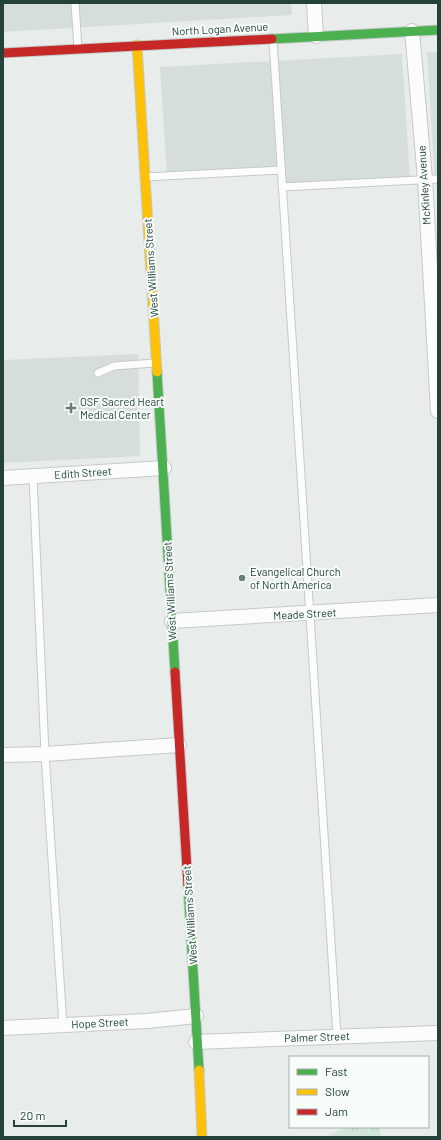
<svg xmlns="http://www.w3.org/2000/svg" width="441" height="1140" font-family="Barlow,sans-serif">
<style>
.built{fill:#d6dedb}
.forest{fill:url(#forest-crowns)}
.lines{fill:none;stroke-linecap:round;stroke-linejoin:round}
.lane-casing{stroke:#c5cac8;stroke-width:9}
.street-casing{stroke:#c5cac8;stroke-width:16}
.fast-casing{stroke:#c3cbc8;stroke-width:11}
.slow-casing{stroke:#c3cbc8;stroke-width:11}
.jam-casing{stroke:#c3cbc8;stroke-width:11}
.lane{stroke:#fcfcfc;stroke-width:7}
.street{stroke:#fcfcfc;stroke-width:14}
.fast{stroke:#4caf50;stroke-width:9}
.slow{stroke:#ffc107;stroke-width:9}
.jam{stroke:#c62828;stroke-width:9}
.poi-dot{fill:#697e78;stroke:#f7fbf9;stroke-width:1.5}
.labels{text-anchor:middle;stroke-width:4;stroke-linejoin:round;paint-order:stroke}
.street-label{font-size:11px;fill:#24423a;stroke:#f7fbf9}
.poi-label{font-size:11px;fill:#24423a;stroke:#f7fbf9;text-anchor:start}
</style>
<defs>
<pattern id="forest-crowns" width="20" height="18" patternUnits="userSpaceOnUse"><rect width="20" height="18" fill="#d1e6d8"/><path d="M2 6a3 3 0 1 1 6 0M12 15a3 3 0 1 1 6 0" fill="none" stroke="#b3c6ba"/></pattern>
</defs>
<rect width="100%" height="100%" fill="#e8edeb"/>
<path class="built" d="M 3,3 L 291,3 L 292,15 L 3,32 Z
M 427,52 L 438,52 L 438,185 L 435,185 Z
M 402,54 L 410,180 L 282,187 L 281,170 L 167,176 L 160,67 Z
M 138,354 L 140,456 L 3,463 L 3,360 Z"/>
<path class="forest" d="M 346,1127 L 380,1127 L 381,1137 L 326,1137 Z"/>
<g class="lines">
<g class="lane-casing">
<path id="lane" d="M 75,3 L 78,49
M 273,40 L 337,1036
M 145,177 L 281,170
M 282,187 L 438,179
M 98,373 L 114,366 L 155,363
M 33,476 L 45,754 L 63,1025"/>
</g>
<g class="street-casing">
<path id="street" d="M 314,3 L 316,36
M 412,31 L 425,179 L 438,411
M 3,478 L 164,468
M 172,621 L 438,605
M 3,755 L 45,754 L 179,745
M 3,1028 L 147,1021 L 196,1016
M 196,1042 L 438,1033"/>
</g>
<g class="fast-casing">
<path id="fast" d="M 272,39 L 438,30
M 157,372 L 175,672
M 188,886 L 199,1070"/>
</g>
<g class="slow-casing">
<path id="slow" d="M 137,45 L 157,372
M 199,1070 L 202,1137"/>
</g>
<g class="jam-casing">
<path id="jam" d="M 3,53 L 272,39
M 175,672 L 188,886"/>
</g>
<use href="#lane" class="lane"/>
<use href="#street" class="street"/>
<use href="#fast" class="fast"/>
<use href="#slow" class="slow"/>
<use href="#jam" class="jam"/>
</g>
<g class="poi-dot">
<path d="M69 402h4v4h4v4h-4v4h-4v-4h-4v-4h4z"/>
<circle cx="242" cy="578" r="4"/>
</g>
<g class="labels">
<g class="street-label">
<text transform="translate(220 29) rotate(-3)" y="4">North Logan Avenue</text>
<text transform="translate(424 185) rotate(-94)" y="4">McKinley Avenue</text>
<text transform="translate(151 268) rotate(-94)" y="4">West Williams Street</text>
<text transform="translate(83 473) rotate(-4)" y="4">Edith Street</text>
<text transform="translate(170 591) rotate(-93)" y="4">West Williams Street</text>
<text transform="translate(305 614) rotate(-3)" y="4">Meade Street</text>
<text transform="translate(190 915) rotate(-94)" y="4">West Williams Street</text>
<text transform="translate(100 1023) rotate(-3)" y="4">Hope Street</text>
<text transform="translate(317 1037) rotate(-2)" y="4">Palmer Street</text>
</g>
<g class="poi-label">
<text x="80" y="406">OSF Sacred Heart<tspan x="80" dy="13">Medical Center</tspan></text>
<text x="250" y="576">Evangelical Church<tspan x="250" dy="13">of North America</tspan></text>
</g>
</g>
<rect width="441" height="1140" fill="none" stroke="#24423a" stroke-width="8"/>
<rect x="289" y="1056" width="140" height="72" fill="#f7fbf9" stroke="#a3b1ad"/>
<rect x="297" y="1069" width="20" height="6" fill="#4caf50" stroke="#a3b1ad"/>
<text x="325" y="1076" font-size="12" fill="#24423a">Fast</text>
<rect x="297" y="1089" width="20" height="6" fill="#ffc107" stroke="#a3b1ad"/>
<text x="325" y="1096" font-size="12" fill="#24423a">Slow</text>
<rect x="297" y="1109" width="20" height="6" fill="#c62828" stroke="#a3b1ad"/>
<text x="325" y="1116" font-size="12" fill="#24423a">Jam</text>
<path d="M14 1120v6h52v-6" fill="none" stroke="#24423a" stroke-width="2"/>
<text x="20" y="1120" font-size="12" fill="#24423a" stroke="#f7fbf9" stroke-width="3" paint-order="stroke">20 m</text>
</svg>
